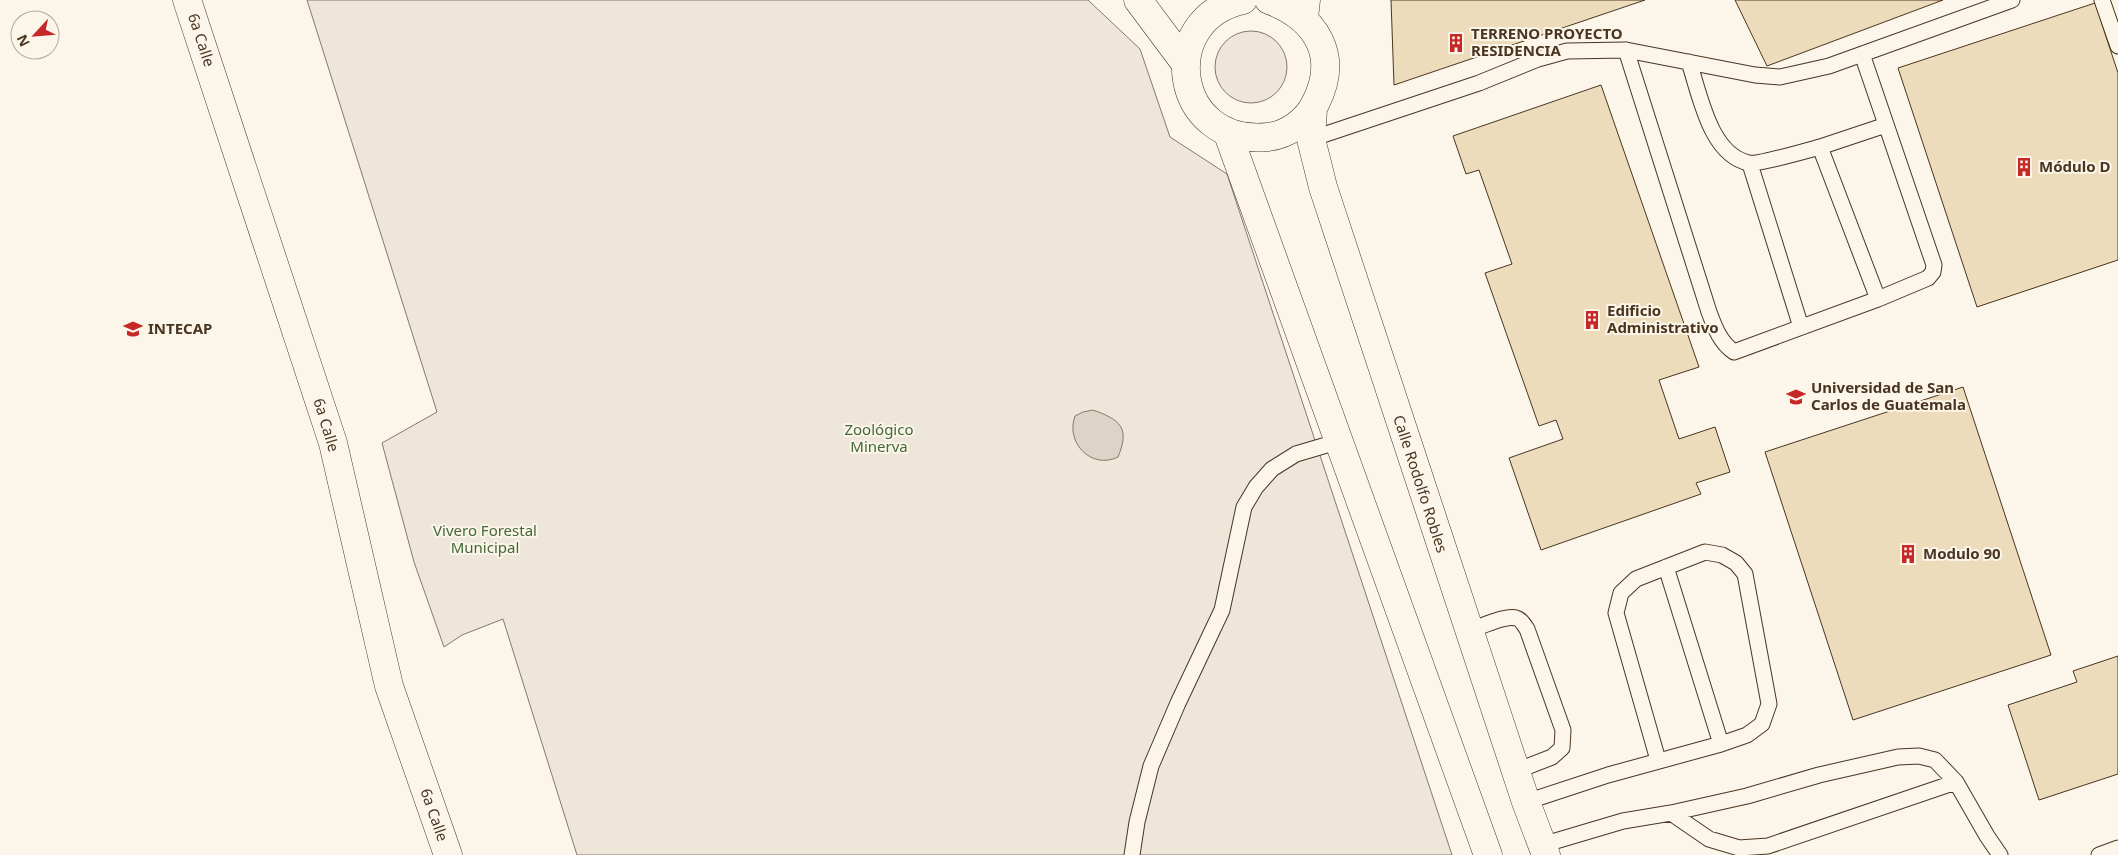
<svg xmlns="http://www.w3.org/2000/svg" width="2118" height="855" font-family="'Noto Sans',sans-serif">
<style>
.green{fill:#ede6d9;stroke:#887966}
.water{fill:#dcd4c6;stroke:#887966}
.building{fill:#ecdcbc;stroke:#4a3520}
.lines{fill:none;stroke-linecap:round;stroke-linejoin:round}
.lane-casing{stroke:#4a3520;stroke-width:17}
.street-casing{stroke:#4a3520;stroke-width:29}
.secondary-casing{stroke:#4a3520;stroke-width:29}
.primary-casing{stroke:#4a3520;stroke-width:29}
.lane{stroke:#fbf6e9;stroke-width:15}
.street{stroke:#fbf6e9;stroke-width:28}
.secondary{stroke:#fbf6e9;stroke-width:28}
.primary{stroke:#fbf6e9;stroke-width:28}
.labels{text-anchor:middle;stroke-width:4;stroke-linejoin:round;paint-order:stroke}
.poi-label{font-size:15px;font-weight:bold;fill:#4a3520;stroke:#fbf6e9;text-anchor:start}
.street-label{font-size:15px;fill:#4a3520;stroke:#fbf6e9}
.park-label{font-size:15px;fill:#436837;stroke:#fbf6e9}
</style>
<rect width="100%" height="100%" fill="#fbf6e9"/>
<path class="green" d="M 307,0 L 1088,0 L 1140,49 L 1170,137 L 1227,174 L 1452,855 L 577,855 L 503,619 L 462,635 L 444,647 L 414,562 L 382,443 L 437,412 Z
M1215 67a36 36 0 1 1 72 0a36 36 0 1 1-72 0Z"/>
<path class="water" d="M 1093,410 C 1121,420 1130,428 1118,457 C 1092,470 1065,443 1075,416 L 1083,412 Z"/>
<path class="building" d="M 1391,0 L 1645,0 L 1394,85 Z
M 1735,0 L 1943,0 L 1767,66 Z
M 2095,3 L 2118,73 L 2118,260 L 1977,307 L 1898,68 Z
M 1601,85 L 1699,367 L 1659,380 L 1679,439 L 1715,427 L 1730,472 L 1696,483 L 1701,494 L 1541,550 L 1509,458 L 1563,439 L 1556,420 L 1539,426 L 1485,273 L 1512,264 L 1479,170 L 1466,174 L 1453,136 Z
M 1963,387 L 2051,655 L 1853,720 L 1765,452 Z
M 2118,656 L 2118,774 L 2039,800 L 2008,705 L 2077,682 L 2073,671 Z"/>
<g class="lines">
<g class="lane-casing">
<path id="lane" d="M 2102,0 L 2118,46
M 1626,50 L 1709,312 C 1715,328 1720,342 1734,352 L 1878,299 L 1820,147 C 1809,150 1757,165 1749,163 C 1710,155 1700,95 1689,62
M 1862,54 L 1934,265 L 1933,272 L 1928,278 L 1878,299
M 1311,139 L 1479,83 L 1538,59 L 1567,51 L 1626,50 L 1755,75 L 1780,77 L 1829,66 L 2012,0
M 1820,147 L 1886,125
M 1750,164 L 1801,327
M 1469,631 C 1479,627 1506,615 1516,618 C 1521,619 1524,625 1527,629 L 1563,730 L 1562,748 L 1552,757 L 1516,771
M 1658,760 L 1616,613 L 1621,593 L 1636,579 L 1705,552 L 1722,555 L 1736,563 L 1745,574 L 1769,704 L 1762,724 L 1747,735 L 1721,744
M 1526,802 L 1608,775 L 1721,744 L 1666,567
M 1671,813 L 1709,839 L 1739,848 L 1768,846 L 1956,782
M 1542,845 L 1623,821 L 1671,813 L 1747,796 L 1819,775 L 1898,757 L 1919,756 L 1935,760 L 1956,782 L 1987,836 L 2000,855
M 1132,855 L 1137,822 L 1151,766 L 1178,703 L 1222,610 L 1244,507 L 1256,487 L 1272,469 L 1296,454 L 1340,441
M 2099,855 L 2118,848"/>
</g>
<g class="street-casing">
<path id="street" d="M 187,0 L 333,443 L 389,686 L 448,855"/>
</g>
<g class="secondary-casing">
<path id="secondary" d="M 1304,18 L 1306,0"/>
</g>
<g class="primary-casing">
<path id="primary" d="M 1138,0 L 1185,63
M 1243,0 C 1155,19 1173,147 1268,137 C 1287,135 1307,121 1315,104 C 1340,56 1317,18 1269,0
M 1313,109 L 1311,139 L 1323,187 L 1526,802 L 1546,855
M 1228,134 L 1488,855"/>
</g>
<use href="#lane" class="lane"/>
<use href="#street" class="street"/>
<use href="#secondary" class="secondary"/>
<use href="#primary" class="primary"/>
</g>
<defs>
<g id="building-bare" transform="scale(1.5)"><path d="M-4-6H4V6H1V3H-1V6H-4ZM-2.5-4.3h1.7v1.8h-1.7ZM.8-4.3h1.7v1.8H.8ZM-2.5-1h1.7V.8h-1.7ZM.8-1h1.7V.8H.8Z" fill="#c62828" stroke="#fbf6e9" stroke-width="2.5" paint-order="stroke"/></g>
<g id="school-bare" transform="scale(1.5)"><path d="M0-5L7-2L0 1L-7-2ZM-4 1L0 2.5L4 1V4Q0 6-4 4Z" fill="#c62828" stroke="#fbf6e9" stroke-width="2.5" paint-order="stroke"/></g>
<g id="university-bare" transform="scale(1.5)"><path d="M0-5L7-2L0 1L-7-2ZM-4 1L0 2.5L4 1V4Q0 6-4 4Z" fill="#c62828" stroke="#fbf6e9" stroke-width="2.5" paint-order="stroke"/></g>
</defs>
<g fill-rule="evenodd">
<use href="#building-bare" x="1456" y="43"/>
<use href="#building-bare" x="2024" y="167"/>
<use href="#building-bare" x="1592" y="320"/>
<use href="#school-bare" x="133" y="329"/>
<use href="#university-bare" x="1796" y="397"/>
<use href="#building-bare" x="1908" y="554"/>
</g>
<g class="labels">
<g class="poi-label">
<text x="1471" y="39">TERRENO PROYECTO<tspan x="1471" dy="17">RESIDENCIA</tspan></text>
<text x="2039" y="172">Módulo D</text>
<text x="1607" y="316">Edificio<tspan x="1607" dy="17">Administrativo</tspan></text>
<text x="148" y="334">INTECAP</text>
<text x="1811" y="393">Universidad de San<tspan x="1811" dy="17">Carlos de Guatemala</tspan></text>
<text x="1923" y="559">Modulo 90</text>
</g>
<g class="street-label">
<text transform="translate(201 40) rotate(72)" y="5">6a Calle</text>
<text transform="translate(326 425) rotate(73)" y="5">6a Calle</text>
<text transform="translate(1420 484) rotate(72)" y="5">Calle Rodolfo Robles</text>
<text transform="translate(434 815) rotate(71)" y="5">6a Calle</text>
</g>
<g class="park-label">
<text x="879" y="435">Zoológico<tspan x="879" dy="17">Minerva</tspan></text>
<text x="485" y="536">Vivero Forestal<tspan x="485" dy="17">Municipal</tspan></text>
</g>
</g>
<g transform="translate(35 35) rotate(244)"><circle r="24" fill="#fbf6e9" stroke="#b4a999"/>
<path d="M0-4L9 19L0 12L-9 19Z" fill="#c62828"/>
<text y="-8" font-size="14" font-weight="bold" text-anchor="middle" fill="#4a3520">N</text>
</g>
</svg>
